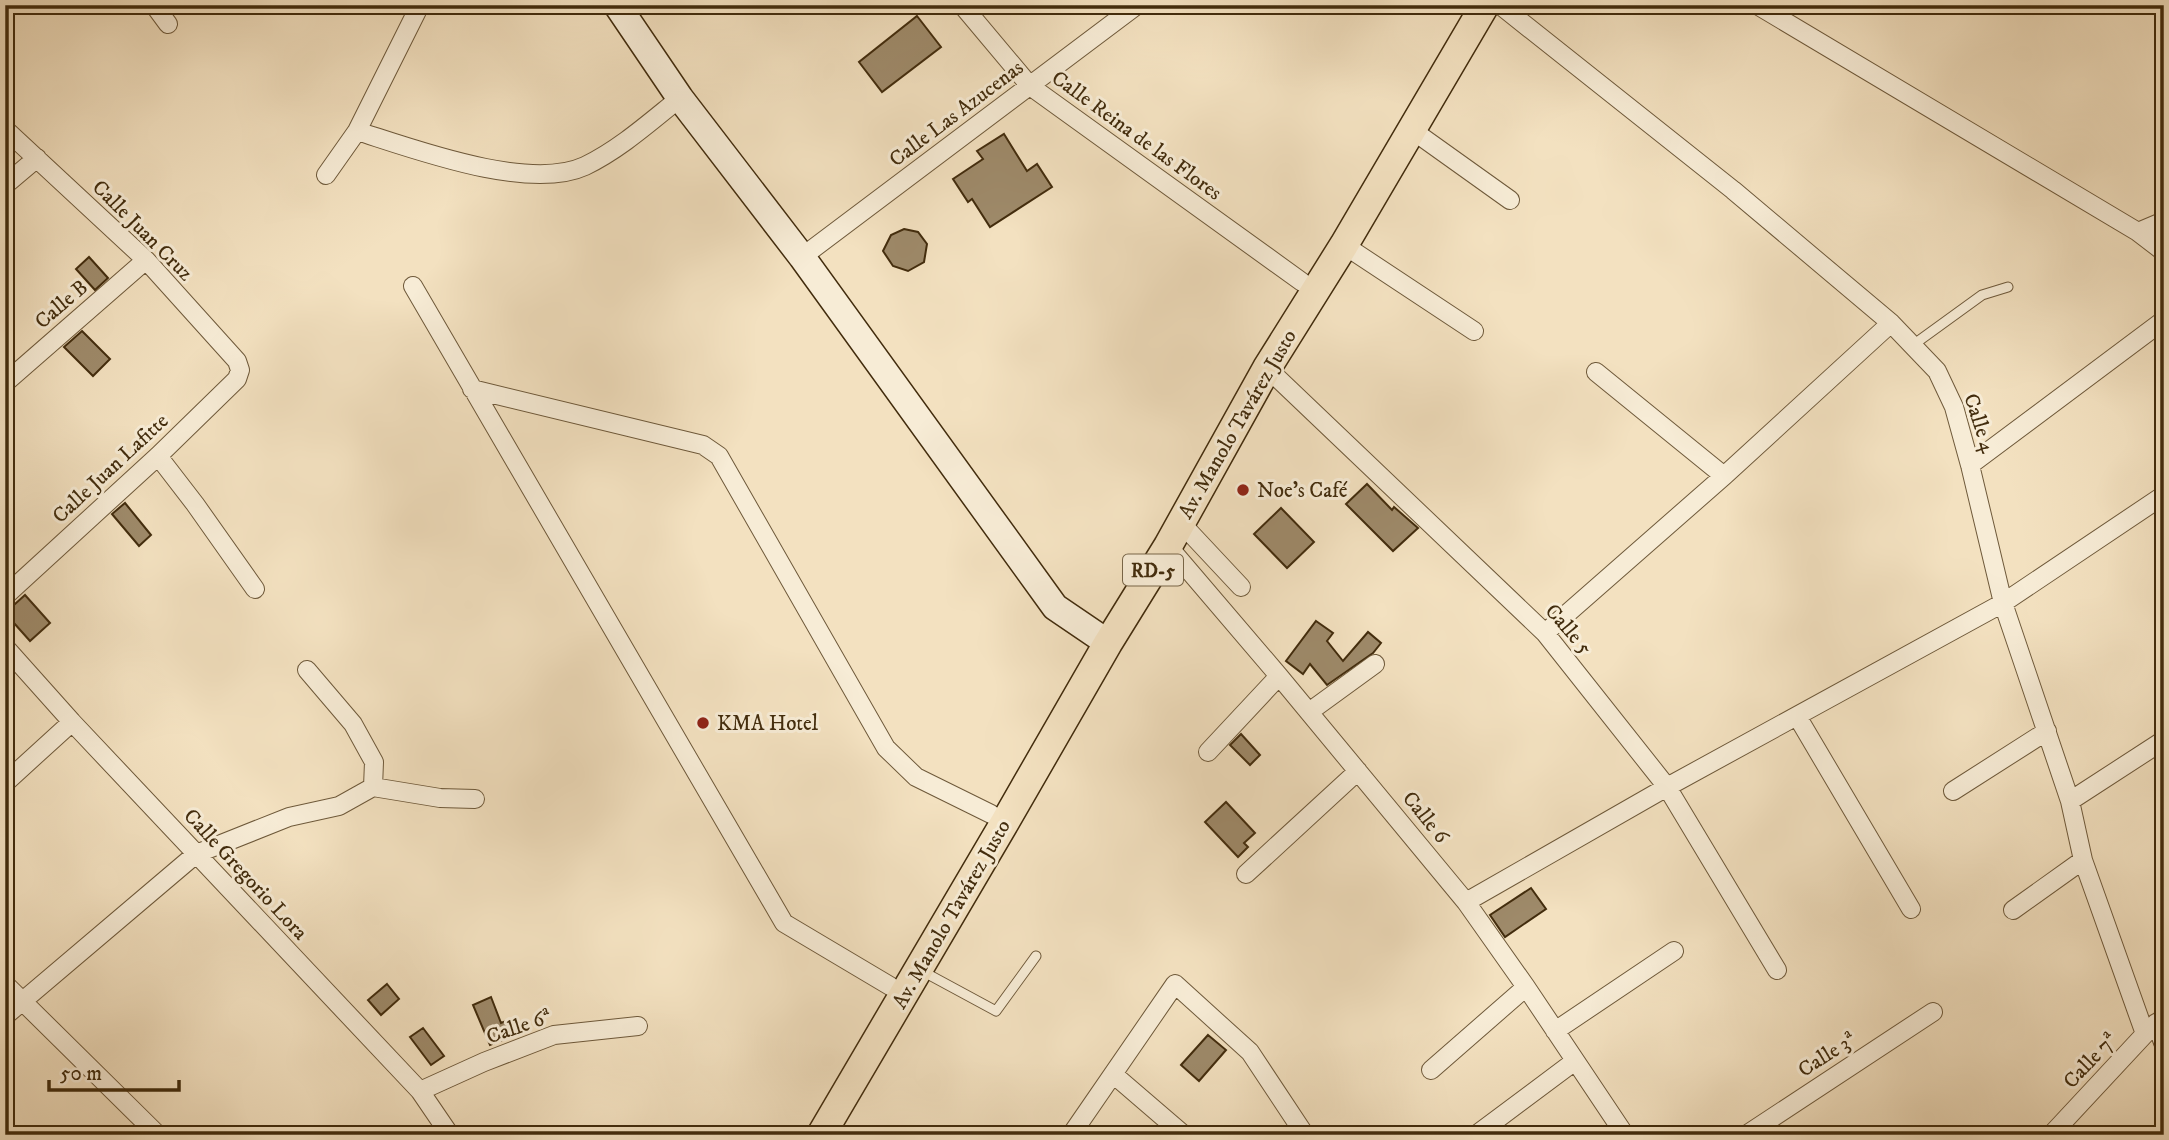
<svg xmlns="http://www.w3.org/2000/svg" width="2169" height="1140" font-family="'IM FELL DW Pica',serif">
<style>
.building{fill:#9e8a6a;stroke:#422c0d;stroke-width:2}
.lines{fill:none;stroke-linecap:round;stroke-linejoin:round}
.lane-casing{stroke:#6e593a;stroke-width:11}
.street-casing{stroke:#6e593a;stroke-width:20}
.secondary-casing{stroke:#422c0d;stroke-width:29}
.primary-casing{stroke:#422c0d;stroke-width:31}
.lane{stroke:#f7ecd6;stroke-width:9}
.street{stroke:#f7ecd6;stroke-width:18}
.secondary{stroke:#f7ecd6;stroke-width:26}
.primary{stroke:#f3e1c0;stroke-width:28}
.poi-dot{fill:#8f2418;stroke:#f7ecd6;stroke-width:2.5}
.labels{text-anchor:middle;stroke-width:6;stroke-linejoin:round;paint-order:stroke}
.shield{fill:#f7ecd6;stroke:#786649;stroke-width:2}
.shield-label{font-size:19px;font-weight:bold;fill:#422c0d}
.street-label{font-size:21px;fill:#422c0d;stroke:#f7ecd6}
.poi-label{font-size:21px;fill:#422c0d;stroke:#f7ecd6;text-anchor:start}
</style>
<rect width="100%" height="100%" fill="#f3e1c0"/>
<filter id="stains"><feTurbulence type="fractalNoise" baseFrequency=".00286" numOctaves="4"/><feColorMatrix values="0 0 0 0 .2 0 0 0 0 .09 0 0 0 0 .02 0 0 0 .5 -.17"/></filter>
<radialGradient id="worn" r=".72"><stop offset=".6" stop-color="#630" stop-opacity="0"/><stop offset="1" stop-color="#630" stop-opacity=".3"/></radialGradient>
<path class="building" d="M 917,16 L 941,47 L 882,92 L 859,62 Z
M 1004,134 L 1027,171 L 1037,164 L 1052,187 L 990,227 L 972,199 L 968,202 L 953,179 L 983,159 L 977,151 Z
M 904,229 L 918,232 L 927,244 L 924,262 L 908,271 L 893,266 L 883,251 L 891,235 Z
M 89,257 L 108,278 L 95,290 L 76,269 Z
M 82,331 L 110,359 L 93,376 L 64,347 Z
M 1367,484 L 1392,510 L 1394,507 L 1418,528 L 1393,551 L 1346,504 Z
M 125,503 L 151,535 L 139,546 L 112,514 Z
M 1281,508 L 1314,542 L 1287,568 L 1254,534 Z
M 25,595 L 50,623 L 30,641 L 5,613 Z
M 1316,621 L 1333,633 L 1327,641 L 1343,661 L 1368,632 L 1381,643 L 1373,653 L 1327,685 L 1310,664 L 1303,674 L 1286,661 Z
M 1241,734 L 1260,755 L 1250,765 L 1230,745 Z
M 1226,802 L 1255,833 L 1244,843 L 1248,847 L 1238,857 L 1205,822 Z
M 1531,888 L 1546,909 L 1505,937 L 1490,915 Z
M 387,984 L 399,999 L 381,1015 L 368,1000 Z
M 491,997 L 501,1023 L 506,1021 L 512,1036 L 490,1045 L 473,1005 Z
M 423,1028 L 444,1056 L 431,1065 L 410,1037 Z
M 1208,1035 L 1226,1050 L 1199,1081 L 1181,1065 Z"/>
<g class="lines">
<g class="lane-casing">
<path id="lane" d="M 1913,345 L 1982,295 L 2008,287
M 922,971 L 996,1011 L 1036,956"/>
</g>
<g class="street-casing">
<path id="street" d="M 154,5 L 168,24
M 962,5 L 1030,86 L 1302,282
M 1500,5 L 1733,190 L 1891,323 L 1937,371 L 1954,407 L 1970,465 L 2003,603 L 2070,801 L 2083,860 L 2145,1034
M 1757,5 L 2138,232 L 2164,252
M 5,129 L 146,260 L 237,361 L 240,370 L 237,379 L 158,456 L 5,596
M 1412,130 L 1510,200
M 357,131 C 414,149 529,192 585,166 C 620,149 650,122 680,98
M 326,175 L 357,131 L 417,11
M 5,185 L 37,158
M 2138,232 L 2164,221
M 1344,245 L 1474,331
M 802,257 L 1137,5
M 413,286 L 784,923 L 890,986
M 1267,368 L 1545,633 L 1667,787 L 1777,970
M 1596,372 L 1724,476
M 5,383 L 146,260
M 472,389 L 703,445 L 719,456 L 886,748 L 916,777 L 991,814
M 158,456 L 195,504 L 255,589
M 1970,465 L 2164,320
M 1181,523 L 1241,587
M 1168,546 L 1279,676 L 1466,902 L 1526,987 L 1625,1135
M 1545,633 L 1724,476 L 1891,323
M 5,647 L 72,722 L 420,1091 L 450,1135
M 1309,712 L 1375,664
M 1797,716 L 1911,909
M 1208,752 L 1279,676
M 5,783 L 72,722
M 373,787 L 440,798 L 475,799
M 1953,791 L 2047,731
M 2070,801 L 2164,740
M 1246,874 L 1358,771
M 1466,902 L 1667,787 L 2003,603 L 2164,495
M 2013,910 L 2083,860
M 5,984 L 158,1135
M 5,1016 L 196,854 L 289,817 L 339,806 L 373,787 L 374,762 L 353,724 L 307,670
M 2156,1023 L 2164,1045
M 1555,1031 L 1674,951
M 1431,1070 L 1526,987
M 1113,1074 L 1184,1135
M 420,1091 L 484,1062 L 554,1035 L 638,1026
M 1071,1135 L 1175,984 L 1250,1052 L 1305,1135
M 1476,1135 L 1575,1061
M 1746,1135 L 1933,1012
M 2051,1135 L 2145,1034 L 2164,1017"/>
</g>
<g class="secondary-casing">
<path id="secondary" d="M 617,5 L 680,98 L 802,257 L 1055,607 L 1108,643"/>
</g>
<g class="primary-casing">
<path id="primary" d="M 821,1135 L 1005,822 L 1108,643 L 1168,546 L 1267,368 L 1344,245 L 1485,5"/>
</g>
<use href="#lane" class="lane"/>
<use href="#street" class="street"/>
<use href="#secondary" class="secondary"/>
<use href="#primary" class="primary"/>
</g>
<g class="poi-dot">
<circle cx="1243" cy="490" r="7"/>
<circle cx="703" cy="723" r="7"/>
</g>
<g class="labels">
<rect class="shield" x="1123" y="554.5" width="60" height="31" rx="5"/>
<g class="shield-label">
<text x="1153" y="577">RD-5</text>
</g>
<g class="street-label">
<text transform="translate(956 113) rotate(-37)" y="7">Calle Las Azucenas</text>
<text transform="translate(1137 135) rotate(36)" y="7">Calle Reina de las Flores</text>
<text transform="translate(143 230) rotate(45)" y="7">Calle Juan Cruz</text>
<text transform="translate(61 304) rotate(-41)" y="7">Calle B</text>
<text transform="translate(1980 423) rotate(72)" y="7">Calle 4</text>
<text transform="translate(1237 424) rotate(-60)" y="7">Av. Manolo Tavárez Justo</text>
<text transform="translate(110 468) rotate(-43)" y="7">Calle Juan Lafitte</text>
<text transform="translate(1569 629) rotate(49)" y="7">Calle 5</text>
<text transform="translate(1426 817) rotate(51)" y="7">Calle 6</text>
<text transform="translate(246 874) rotate(47)" y="7">Calle Gregorio Lora</text>
<text transform="translate(951 914) rotate(-60)" y="7">Av. Manolo Tavárez Justo</text>
<text transform="translate(519 1026) rotate(-19)" y="7">Calle 6ª</text>
<text transform="translate(1827 1054) rotate(-33)" y="7">Calle 3ª</text>
<text transform="translate(2090 1060) rotate(-47)" y="7">Calle 7ª</text>
</g>
<g class="poi-label">
<text x="1257" y="497">Noe's Café</text>
<text x="717" y="730">KMA Hotel</text>
</g>
</g>
<rect width="2169" height="1140" fill="none" stroke="#f3e1c0" stroke-width="28"/>
<rect x="7" y="7" width="2155" height="1126" fill="none" stroke="#422c0d" stroke-width="3.5"/>
<rect x="14" y="14" width="2141" height="1112" fill="none" stroke="#422c0d" stroke-width="2"/>
<path d="M49 1080v10h130v-10" fill="none" stroke="#422c0d" stroke-width="3.5"/>
<text x="60" y="1080" font-size="21" fill="#422c0d" stroke="#f7ecd6" stroke-width="5" paint-order="stroke">50 m</text>
<rect width="100%" height="100%" filter="url(#stains)"/>
<rect width="100%" height="100%" fill="url(#worn)"/>
</svg>
